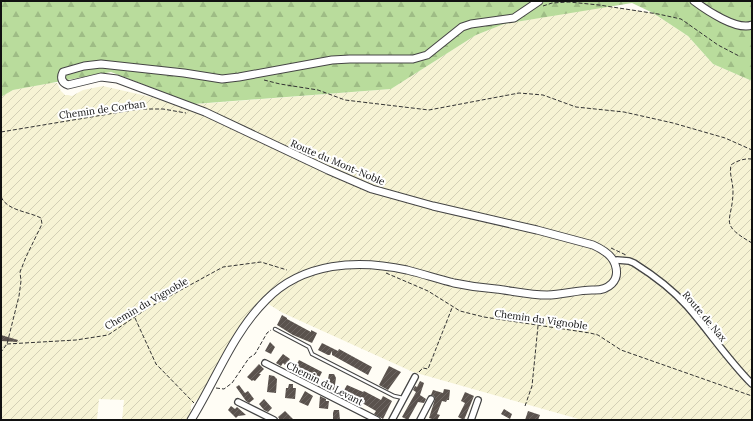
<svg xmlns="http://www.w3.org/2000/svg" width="753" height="421" font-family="Lora,serif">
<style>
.farmland{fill:url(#farmland-furrows)}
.forest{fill:url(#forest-firs)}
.building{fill:url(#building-hatch)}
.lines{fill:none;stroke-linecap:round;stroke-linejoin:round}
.service-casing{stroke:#444;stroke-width:4.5}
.minor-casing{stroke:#444;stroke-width:8}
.tertiary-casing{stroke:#444;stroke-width:9}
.path{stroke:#333;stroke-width:1;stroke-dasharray:4 2;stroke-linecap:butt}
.service{stroke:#fff;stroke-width:2.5}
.minor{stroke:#fff;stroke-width:5.5}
.tertiary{stroke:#fff;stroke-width:7}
.labels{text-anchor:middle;stroke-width:4;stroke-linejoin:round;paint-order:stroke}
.street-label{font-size:10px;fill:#111;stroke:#fff}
</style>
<defs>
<pattern id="farmland-furrows" width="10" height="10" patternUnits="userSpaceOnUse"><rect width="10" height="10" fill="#f6f3d4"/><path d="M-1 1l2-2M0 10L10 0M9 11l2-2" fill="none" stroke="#d2cfb5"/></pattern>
<pattern id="forest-firs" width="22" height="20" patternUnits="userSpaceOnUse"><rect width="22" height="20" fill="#b9dc9c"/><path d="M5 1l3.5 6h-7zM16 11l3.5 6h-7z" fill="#9ebc85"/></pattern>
<pattern id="building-hatch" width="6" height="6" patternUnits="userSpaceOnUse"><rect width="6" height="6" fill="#5a524d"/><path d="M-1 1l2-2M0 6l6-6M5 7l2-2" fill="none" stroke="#6d6662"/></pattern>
</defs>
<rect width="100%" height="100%" fill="#fffdf5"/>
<path class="farmland" d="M 608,6 L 653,13 L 688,36 L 713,64 L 752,81 L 752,420 L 678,420 L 670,418 L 669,420 L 582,420 L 413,372 L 283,313 L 260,299 L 236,333 L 201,396 L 191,405 L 191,412 L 187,420 L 122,420 L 124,400 L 99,399 L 97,420 L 1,420 L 1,97 L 13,90 L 50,83 L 57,83 L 61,91 L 65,95 L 68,95 L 72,96 L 83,90 L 103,86 L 186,105 L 391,89 L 476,35 L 504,24 Z"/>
<path class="forest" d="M 1,1 L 752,1 L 752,81 L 713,64 L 688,36 L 653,13 L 632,3 L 504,24 L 476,35 L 391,89 L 194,104 L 111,72 L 13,90 L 1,97 Z"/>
<path class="building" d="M 282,315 L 287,318 L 287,319 L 311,332 L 311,330 L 317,333 L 312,343 L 293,335 L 277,325 Z
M 1,335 L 18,340 L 17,342 L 1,341 Z
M 270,342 L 275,347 L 271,354 L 265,351 Z
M 322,343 L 338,351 L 339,349 L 372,367 L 368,375 L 332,355 L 332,351 L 330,355 L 328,355 L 318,350 Z
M 283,354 L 290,359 L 285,365 L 283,363 L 281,366 L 276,363 Z
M 299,360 L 322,372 L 318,380 L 301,370 L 300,374 L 293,371 Z
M 259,364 L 264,369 L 259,374 L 261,374 L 255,381 L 253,380 L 252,381 L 247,377 Z
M 389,366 L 401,372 L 388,390 L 379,385 Z
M 329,374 L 334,374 L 336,378 L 334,391 L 326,389 Z
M 269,375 L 274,376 L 277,379 L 276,393 L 267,392 Z
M 420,381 L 424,383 L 420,395 L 426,399 L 424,403 L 418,402 L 408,420 L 402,417 L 416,392 L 413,390 L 415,386 L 417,387 Z
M 289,384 L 293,384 L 293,388 L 296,388 L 295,399 L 285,398 L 286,388 L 288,388 Z
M 239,385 L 245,393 L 248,391 L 254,399 L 249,403 L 246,401 L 236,387 Z
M 347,385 L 363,392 L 364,391 L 381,400 L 383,396 L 392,401 L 383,419 L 374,414 L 376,411 L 343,392 Z
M 444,389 L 450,390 L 449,400 L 447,400 L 446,402 L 442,401 L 437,414 L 440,415 L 437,420 L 435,420 L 429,418 L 435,399 L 434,396 L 431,395 L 433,390 L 443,393 Z
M 305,391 L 313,396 L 308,406 L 299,402 Z
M 465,392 L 474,396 L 464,420 L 458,417 L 465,403 L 461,401 Z
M 320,396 L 326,399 L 326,401 L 329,401 L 328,409 L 319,408 Z
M 264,399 L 272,408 L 268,412 L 264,410 L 259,404 Z
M 231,406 L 235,409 L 237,407 L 246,415 L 238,416 L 236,418 L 228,410 Z
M 504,409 L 512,414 L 510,419 L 501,414 Z
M 334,410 L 339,410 L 340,420 L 333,420 L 333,413 Z
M 285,411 L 294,420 L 280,420 L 278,417 Z
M 528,411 L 540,415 L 538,420 L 525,420 Z"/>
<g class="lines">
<g class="service-casing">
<path id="service" d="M 275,329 L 309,347 L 312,354 L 394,396 L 403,398"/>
</g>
<g class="minor-casing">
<path id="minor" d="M 617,260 L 629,261 L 634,263 C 653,275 672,289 687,306 C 709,331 728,360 752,384
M 265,363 L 377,420
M 238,402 L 274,420
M 392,420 L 415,377
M 420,420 L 431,399
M 471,420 L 478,400"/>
</g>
<g class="tertiary-casing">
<path id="tertiary" d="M 694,1 C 706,10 737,31 752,25
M 191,420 C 216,380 232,334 266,300 C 303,262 358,259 407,270 C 423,274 438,279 454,283 C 468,286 482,288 496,289 C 513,291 530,295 547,295 C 562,295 577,290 592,290 C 608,291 621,281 615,264 C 612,255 602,249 593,245 L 537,230 L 433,206 L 372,189 L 328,170 L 205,112 L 117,79 L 101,77 L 68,85 C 62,83 60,78 63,72 L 84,66 L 101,64 L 184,73 L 222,79 L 239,77 L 332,60 L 350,59 L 413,59 L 427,55 L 462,27 L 471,24 L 514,18 L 539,1"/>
</g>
<path class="path" d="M 543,6 L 552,3 L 569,2 L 599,5 L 658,14 L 681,19 L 718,45 L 739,56
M 264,80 L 280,84 L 318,90 L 345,100 L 429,110 L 519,93 L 543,95 L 576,107 L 624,112 L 673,123 L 725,138 L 752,150
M 1,132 L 139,109 L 163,109 L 186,113
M 752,159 C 745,158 736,161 731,165 C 729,174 733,182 733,191 C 733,222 717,223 752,243
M 1,197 C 8,211 27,211 41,218 L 42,224 L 26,257 L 20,272 L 21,281 L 19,296 L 7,344 L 1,352
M 611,248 L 626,255
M 386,273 L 428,291 L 460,311 L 484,317 L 590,333 L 598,335 L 621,350 L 752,396
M 135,318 L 156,364 L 194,403
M 7,344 L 76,340 L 108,335 L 148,308 L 223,267 L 261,262 L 287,270
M 419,372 L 423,368 L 428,369 L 452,308
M 216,388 L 224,389 L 232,383 L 249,358 L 255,354 L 267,333 L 271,330
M 525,406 L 532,386 L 538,326"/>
<use href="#service" class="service"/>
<use href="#minor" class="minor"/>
<use href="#tertiary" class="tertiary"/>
</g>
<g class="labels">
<g class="street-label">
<text transform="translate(102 109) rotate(-8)" y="4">Chemin de Corban</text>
<text transform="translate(338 162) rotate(23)" y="4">Route du Mont-Noble</text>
<text transform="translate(146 303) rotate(-30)" y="4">Chemin du Vignoble</text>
<text transform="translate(705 316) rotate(50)" y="4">Route de Nax</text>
<text transform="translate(541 319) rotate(8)" y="4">Chemin du Vignoble</text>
<text transform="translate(325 383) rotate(27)" y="4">Chemin du Levant</text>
</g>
</g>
<rect width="753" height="421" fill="none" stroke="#111111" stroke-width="4"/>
</svg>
